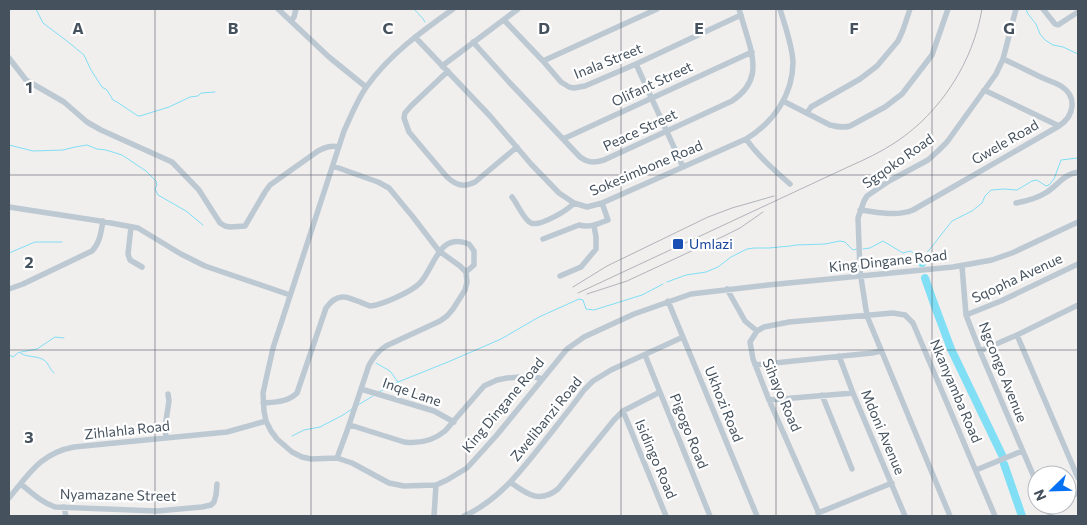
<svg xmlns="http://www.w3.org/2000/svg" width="1087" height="525" font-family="Commissioner,sans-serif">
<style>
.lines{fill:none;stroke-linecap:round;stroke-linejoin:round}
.stream{stroke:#80dff5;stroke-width:1}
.river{stroke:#80dff5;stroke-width:8}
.minor{stroke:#bdc9d2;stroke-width:5.5}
.rail{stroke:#b0b4ba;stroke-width:1}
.grid{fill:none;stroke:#45525e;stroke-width:1;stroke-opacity:0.55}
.transit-dot{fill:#1a4fb4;stroke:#fff;stroke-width:2}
.labels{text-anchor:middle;stroke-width:4.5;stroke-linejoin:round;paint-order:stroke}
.street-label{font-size:14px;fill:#45525e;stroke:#fff}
.transit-label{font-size:14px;fill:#164399;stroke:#fff;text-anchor:start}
.grid-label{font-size:16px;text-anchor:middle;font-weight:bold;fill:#45525e;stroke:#fff;stroke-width:4.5;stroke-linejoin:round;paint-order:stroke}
</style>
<rect width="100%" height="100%" fill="#f1eeee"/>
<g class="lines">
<path class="stream" d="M 36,9 L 43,23 L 67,41 L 84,55 L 91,70 L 102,87 L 107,90 L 113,100 L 117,102 L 138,116 L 140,116 L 169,107 L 190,97 L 198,96 L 201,93 L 215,92
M 414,9 C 418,14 422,16 425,22
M 1026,9 L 1028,14 L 1036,24 L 1040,34 L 1045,40 L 1053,45 L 1063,47 L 1078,54
M 9,145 L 33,151 L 63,150 L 75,147 L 87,145 L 97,149 L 106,150 L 122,155 L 146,171 L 156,181 L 157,185 L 155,189 L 158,195 L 186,211 L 203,225
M 863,249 L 870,248 L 883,241 L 903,253 L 910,251 L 914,253 L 919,260 L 922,259 L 952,221 L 972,211 L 982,203 L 985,196 L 991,190 L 1004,189 L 1017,190 L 1032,181 L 1037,180 L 1046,186 L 1049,185 L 1054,179 L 1061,160 L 1078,158
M 9,253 L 35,242 L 62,242
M 667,282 L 686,275 L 706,272 L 718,267 L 731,257 L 747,249 L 754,248 L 769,248 L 790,246 L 796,245 L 825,244 L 840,241 L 845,242 L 853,250 L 857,249
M 21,352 L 37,349 L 55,337 L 64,338
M 9,355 L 13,357 L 19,352 C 26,358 36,355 44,360 C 49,363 49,369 54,373
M 376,363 L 390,371 L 398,382
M 379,392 L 398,382 L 448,362 L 501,339 L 539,317 L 579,299 L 583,300 L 586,309 L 594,310 L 642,295 L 663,284
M 358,405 L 373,396
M 292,436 L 304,430 L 320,427 L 343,415 L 352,409"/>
<path class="river" d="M 922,259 L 922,263
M 925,278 L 933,301 L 951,349 L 1002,455
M 1004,464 L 1022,516"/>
<path class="minor" d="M 278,9 L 329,57 L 366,87
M 453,9 C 421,32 390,54 367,86 C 357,100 351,116 344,131 L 273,348 L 263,393 L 264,411 L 266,421 L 271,431 L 277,439 L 292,452 L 302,457 L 311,459 L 337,458 L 352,463 L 389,483 L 404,486 L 436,485 L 447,480 L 467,468 L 496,436 L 567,349 L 584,337 L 634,314 L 691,294 L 768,285 L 953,267 L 992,260 L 1012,253 L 1078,222
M 1043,9 L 1055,24 L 1058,25 L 1078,12
M 504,20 L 543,61 L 561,82 L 569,87 L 574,88 L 585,86 L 636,64 L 741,15
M 291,21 L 294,17 L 296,9
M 415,37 L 490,116 L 531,164 L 559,193 L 574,203 L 587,207 L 602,203 L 746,139 C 773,123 793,95 793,62 C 792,44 785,26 780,9
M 473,42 L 509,82 L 580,157 C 588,163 594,163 604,160 L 732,101 C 757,84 756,65 748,39 C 745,29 742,19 739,9
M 9,58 L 26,80 L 64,102 L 87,122 L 101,130 L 172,162 L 199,190 L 220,223 L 225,226 L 230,227 L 245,226 L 265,192 L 270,185 L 318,151 C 326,147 331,145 339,147
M 543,61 L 657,9
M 636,64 L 683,167
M 442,66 L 518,9
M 448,71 L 411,106 L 405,113 L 404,118 L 409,132 L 447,177 C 456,185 463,188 475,182 L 517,147
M 984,90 L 1059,126
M 783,101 L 830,125 C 838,127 843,128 850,126 L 885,107 L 902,94 L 932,55 L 948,9
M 807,113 L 811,107 L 860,79 L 877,66 L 898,41 L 903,30 L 910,9
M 563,139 L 752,52
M 746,139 C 758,156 774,170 790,184
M 333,166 L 378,182 L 389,188 L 413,217 L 439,251 L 460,266 L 466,272 L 467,282 L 465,290 L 453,309 L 447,316 L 440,321 L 386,346 C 378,351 374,356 369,365 L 347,431 L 337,458
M 512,197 C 517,203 524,220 531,223 C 540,227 568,210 574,203
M 1016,203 C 1027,201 1038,198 1047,192 C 1058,185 1064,174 1078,172
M 9,207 L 100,221 L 138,228 L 181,254 L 205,266 L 290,295
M 860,210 C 878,212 896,217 913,210 L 1059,126 C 1074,116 1078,97 1061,86 C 1056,83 1049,81 1043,78 C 1030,72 1017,65 1003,59
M 131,227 L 128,254 L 130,260 L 142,267
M 543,239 L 579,225 C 590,228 598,224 608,220 L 602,203
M 962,266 L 966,315 L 980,351 L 1037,484
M 560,276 L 581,267 L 596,249 L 596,237 L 594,226
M 9,289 L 23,284 L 92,251 C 100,243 101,232 103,221
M 727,289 L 745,321 L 757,331
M 668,301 L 757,516
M 966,315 L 1001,301 L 1078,264
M 1017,335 L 1078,478
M 980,351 L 1017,335 L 1078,305
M 645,355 L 710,516
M 839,356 L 853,393 L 905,516
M 755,365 L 872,353 L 881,351
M 361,389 L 434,411 L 454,422
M 822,395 L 852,469
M 769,400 L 853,393
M 263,403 C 275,402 288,402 297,393 L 326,308 C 340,288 352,300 370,306 C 382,305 411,292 420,283 C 435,267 438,232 469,244 L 474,251 L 474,265 L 466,272
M 623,411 L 666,516
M 350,425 L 404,442 C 420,444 433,441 445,431 L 484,386 L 497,380 L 507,378 L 532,376 L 542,379
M 166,438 L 165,427 L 169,401 L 168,394
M 976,470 L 1022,451
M 510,482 C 527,494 539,504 558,489 L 614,420 L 623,411 L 660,392
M 21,484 C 32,493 41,502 55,507 L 157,511 L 202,507 L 211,505 L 214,502 L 216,495 L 217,484
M 9,498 C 29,474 41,453 74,447 L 227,432 L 266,421
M 1067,498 L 1078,493
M 1046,505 L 1051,516
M 64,507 L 66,516
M 818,513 L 892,483
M 434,516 L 436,485
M 464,516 C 498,501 521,471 543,443 C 557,425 571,408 584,390 L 593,381 L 611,370 L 683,337
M 820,516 L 769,400 L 753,359 L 750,342 L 757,331 L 764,327 L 789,322 L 893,313 L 905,315 L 913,323 L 995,516
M 950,516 L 867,316 L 860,271 L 858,218 L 864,201 L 867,196 L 889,181 L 928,160 L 938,151 L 947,142 L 996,74 L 1003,59 L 1016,9"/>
<path class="rail" d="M 573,287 L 607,266 L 708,217 L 732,208 L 774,196
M 578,293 L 848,167 C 864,160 881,152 896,142 C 941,112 973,62 982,9
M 587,294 L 627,281 L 726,235 L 740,228 L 763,212"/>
</g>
<path class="grid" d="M 155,9 L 155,516M 311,9 L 311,516M 466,9 L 466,516M 621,9 L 621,516M 776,9 L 776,516M 932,9 L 932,516M 9,175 L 1078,175M 9,350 L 1078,350"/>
<rect class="transit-dot" x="672" y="238" width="12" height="12" rx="2.5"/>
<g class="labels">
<g class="street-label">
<text transform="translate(608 61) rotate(-22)" y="5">Inala Street</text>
<text transform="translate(652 84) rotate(-25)" y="5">Olifant Street</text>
<text transform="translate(640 130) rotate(-25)" y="5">Peace Street</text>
<text transform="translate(1005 142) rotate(-30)" y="5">Gwele Road</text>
<text transform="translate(898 161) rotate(-35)" y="5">Sgqoko Road</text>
<text transform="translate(646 168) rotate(-23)" y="5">Sokesimbone Road</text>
<text transform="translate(888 261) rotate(-6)" y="5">King Dingane Road</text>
<text transform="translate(1017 278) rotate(-25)" y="5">Sqopha Avenue</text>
<text transform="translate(1003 372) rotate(68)" y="5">Ngcongo Avenue</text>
<text transform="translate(956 391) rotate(67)" y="5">Nkanyamba Road</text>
<text transform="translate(412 392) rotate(19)" y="5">Inqe Lane</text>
<text transform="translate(782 395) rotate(67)" y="5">Sihayo Road</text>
<text transform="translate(724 404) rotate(68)" y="5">Ukhozi Road</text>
<text transform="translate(503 405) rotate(-50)" y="5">King Dingane Road</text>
<text transform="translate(546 419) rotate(-51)" y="5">Zwelibanzi Road</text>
<text transform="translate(127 430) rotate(-6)" y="5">Zihlahla Road</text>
<text transform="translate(689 431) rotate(68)" y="5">Pigogo Road</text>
<text transform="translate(883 432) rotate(67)" y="5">Mdoni Avenue</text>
<text transform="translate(656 459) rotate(67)" y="5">Isidingo Road</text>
<text transform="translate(118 495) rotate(1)" y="5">Nyamazane Street</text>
</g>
<g class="transit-label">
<text x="689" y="249">Umlazi</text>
</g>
</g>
<g class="grid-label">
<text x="78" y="34">A</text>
<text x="233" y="34">B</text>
<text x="388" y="34">C</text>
<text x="544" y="34">D</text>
<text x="699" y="34">E</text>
<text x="854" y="34">F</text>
<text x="1009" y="34">G</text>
<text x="29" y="93">1</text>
<text x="29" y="268">2</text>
<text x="29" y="443">3</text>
</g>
<rect width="1087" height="525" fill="none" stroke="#45525e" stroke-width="20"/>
<g transform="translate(1052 490) rotate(247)"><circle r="24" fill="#ffffff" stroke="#b5babf"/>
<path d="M0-4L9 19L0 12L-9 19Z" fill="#0672f3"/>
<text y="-8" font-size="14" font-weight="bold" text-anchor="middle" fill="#45525e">N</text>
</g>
</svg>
